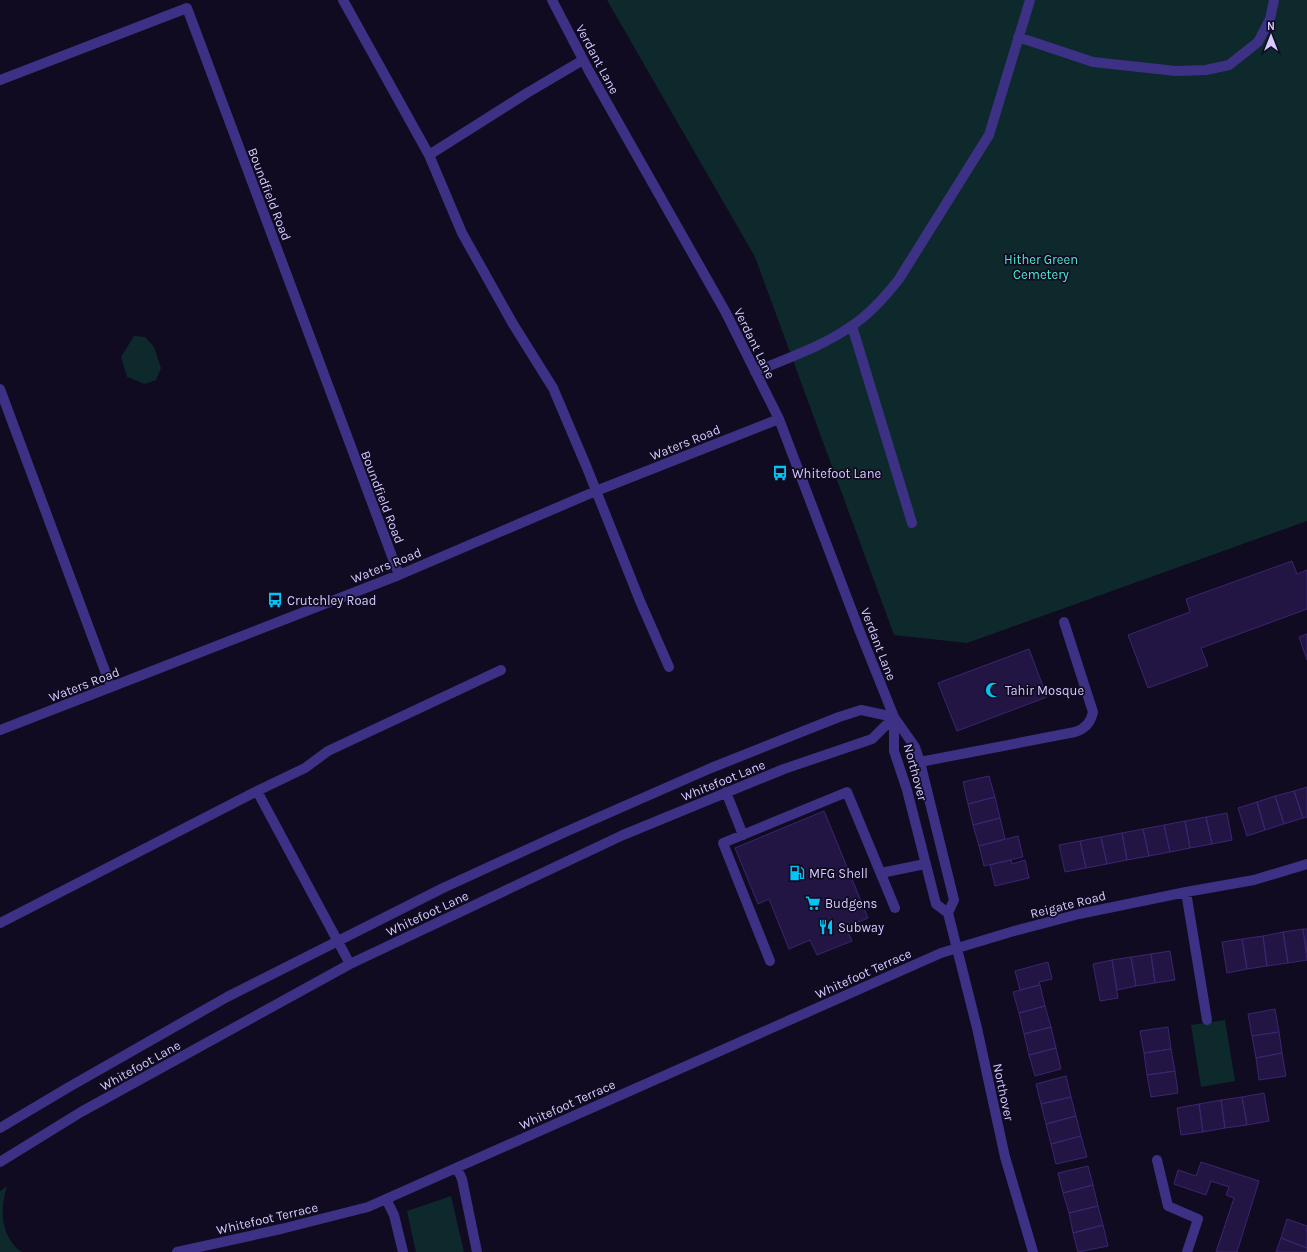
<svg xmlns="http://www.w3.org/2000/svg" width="1307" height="1252" font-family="Karla,sans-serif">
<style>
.green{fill:#0d292b}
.building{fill:#231543;stroke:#3b2571}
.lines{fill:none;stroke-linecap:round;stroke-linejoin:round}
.minor{stroke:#3c3184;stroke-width:10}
.labels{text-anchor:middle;stroke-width:3.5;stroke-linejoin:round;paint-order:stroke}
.street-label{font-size:13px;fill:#d5caff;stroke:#100b20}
.park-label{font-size:13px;fill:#4be9d0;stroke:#100b20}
.poi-label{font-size:13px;fill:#d5caff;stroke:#100b20;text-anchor:start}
</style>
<rect width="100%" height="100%" fill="#100b20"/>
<path class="green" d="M 607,0 L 1307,0 L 1307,521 L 967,643 L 894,635 L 755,257 Z
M 134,336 L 145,337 L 154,347 L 161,368 L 156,380 L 145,384 L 127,377 L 121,357 Z
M 1225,1020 L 1235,1081 L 1201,1087 L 1191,1025 Z
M 7,1186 C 1,1207 0,1226 13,1244 C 16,1247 18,1251 23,1252 L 0,1252 L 0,1191 Z
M 451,1196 L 464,1252 L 416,1252 L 407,1211 Z"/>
<path class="building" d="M 1292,561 L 1297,574 L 1307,570 L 1307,609 L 1201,648 L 1208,666 L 1148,688 L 1128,635 L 1190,612 L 1186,599 Z
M 1307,634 L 1307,660 L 1299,637 Z
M 1029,649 L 1047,697 L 957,731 L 938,683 Z
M 989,776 L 995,797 L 968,804 L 963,782 Z
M 1307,787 L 1307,817 L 1303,818 L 1294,791 Z
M 1294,791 L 1303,818 L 1284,824 L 1275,796 Z
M 1275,796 L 1284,824 L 1265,830 L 1257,802 Z
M 995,797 L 1000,818 L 973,825 L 968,804 Z
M 1257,802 L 1265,830 L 1247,836 L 1238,808 Z
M 824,811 L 868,918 L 846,927 L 852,941 L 817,955 L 810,940 L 789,949 L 769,899 L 758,904 L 735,848 Z
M 1227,813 L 1232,840 L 1212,844 L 1206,817 Z
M 1206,817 L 1212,844 L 1190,848 L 1185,821 Z
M 1000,818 L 1005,839 L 979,846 L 973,825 Z
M 1185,821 L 1190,848 L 1170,852 L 1164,825 Z
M 1164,825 L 1170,852 L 1149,856 L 1143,829 Z
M 1143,829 L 1149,856 L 1127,860 L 1122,833 Z
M 1122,833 L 1127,860 L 1107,864 L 1101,837 Z
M 1018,836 L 1023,857 L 984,866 L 979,846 Z
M 1101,837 L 1107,864 L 1086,868 L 1080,841 Z
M 1080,841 L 1086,868 L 1065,872 L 1059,845 Z
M 1011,860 L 1012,864 L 1025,860 L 1029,878 L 995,886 L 990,865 Z
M 1303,929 L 1307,960 L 1288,963 L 1283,932 Z
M 1303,929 L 1307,929 L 1307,953 Z
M 1283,932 L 1288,963 L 1267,966 L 1263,936 Z
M 1263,936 L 1267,966 L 1247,969 L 1242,939 Z
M 1242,939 L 1247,969 L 1227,973 L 1222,942 Z
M 1170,951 L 1175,980 L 1155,983 L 1151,954 Z
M 1151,954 L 1155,983 L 1136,986 L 1131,957 Z
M 1131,957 L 1136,986 L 1117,990 L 1112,960 Z
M 1112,960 L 1118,998 L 1100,1001 L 1093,964 Z
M 1048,962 L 1052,979 L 1039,982 L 1040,985 L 1020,990 L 1015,971 Z
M 1040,985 L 1045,1006 L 1019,1013 L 1013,992 Z
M 1045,1006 L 1051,1027 L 1024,1034 L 1019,1013 Z
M 1275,1009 L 1279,1032 L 1252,1036 L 1248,1014 Z
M 1051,1027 L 1056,1048 L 1029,1055 L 1024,1034 Z
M 1168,1027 L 1171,1049 L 1144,1053 L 1140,1031 Z
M 1279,1032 L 1282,1053 L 1256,1058 L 1252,1036 Z
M 1056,1048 L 1061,1069 L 1035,1076 L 1029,1055 Z
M 1171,1049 L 1175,1071 L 1147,1075 L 1144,1053 Z
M 1282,1053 L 1286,1076 L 1259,1080 L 1256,1058 Z
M 1175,1071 L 1178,1093 L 1151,1097 L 1147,1075 Z
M 1066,1076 L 1071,1097 L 1041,1104 L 1036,1084 Z
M 1264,1093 L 1269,1121 L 1247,1125 L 1242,1097 Z
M 1071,1097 L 1076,1116 L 1046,1124 L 1041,1104 Z
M 1242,1097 L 1247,1125 L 1225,1128 L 1221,1100 Z
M 1221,1100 L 1225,1128 L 1203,1132 L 1199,1104 Z
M 1199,1104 L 1203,1132 L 1181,1135 L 1177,1108 Z
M 1076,1116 L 1081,1136 L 1051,1144 L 1046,1124 Z
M 1081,1136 L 1087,1157 L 1056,1164 L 1051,1144 Z
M 1201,1162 L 1259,1181 L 1237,1252 L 1216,1252 L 1234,1198 L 1226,1195 L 1229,1187 L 1211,1181 L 1206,1195 L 1174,1184 L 1178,1170 L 1196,1176 Z
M 1088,1166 L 1093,1185 L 1063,1193 L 1058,1173 Z
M 1093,1185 L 1098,1206 L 1069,1213 L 1063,1193 Z
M 1098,1206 L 1103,1225 L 1073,1233 L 1069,1213 Z
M 1287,1219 L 1307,1226 L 1307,1248 L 1281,1238 Z
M 1103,1225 L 1108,1246 L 1078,1252 L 1073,1233 Z
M 1281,1238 L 1307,1248 L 1307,1252 L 1276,1252 Z"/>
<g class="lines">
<path class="minor" d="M 343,0 L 429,155 L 462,233 L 513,324 L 553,388 L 587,468 L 640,601 L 669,667
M 552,0 L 589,71 L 725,311 L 779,419 L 860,632 L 894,717 L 915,747 L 920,762 L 954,900 L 948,913
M 1018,37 L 1093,62 L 1176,71 L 1206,70 L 1229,65 L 1258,42 L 1270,19 L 1274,0
M 0,80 L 187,8 L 399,575
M 429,155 L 527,93 L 583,60
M 852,326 L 912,523
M 755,372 C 787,358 821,347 850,327 C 869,315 885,297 899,279 L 989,135 L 1030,0
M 0,389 L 111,687
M 894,717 L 894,751 L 907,790 L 936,904 L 948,913 L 977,1028 L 1005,1157 L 1033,1252
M 0,730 L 111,687 L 399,575 L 596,491 L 779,419
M 920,762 L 1075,732 C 1085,729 1091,722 1093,712 L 1064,622
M 257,791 L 350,964
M 726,792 L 743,835
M 881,873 L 925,864
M 1186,892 L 1207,1020
M 0,923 L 257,791 L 305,768 L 328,751 L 501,670
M 770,961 L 723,843 L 847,792 L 895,908
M 0,1128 L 69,1087 L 227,997 L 443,888 L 563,833 L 711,768 L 839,717 L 861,710 L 894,717
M 1157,1160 L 1168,1206 L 1198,1219 L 1187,1252
M 0,1162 L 81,1112 L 350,964 L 623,835 L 784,769 L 872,739 L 894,717
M 457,1168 L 462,1179 L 477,1252
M 386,1199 L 394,1215 L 403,1252
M 177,1252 L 281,1229 L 368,1207 L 941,953 L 1014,931 L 1079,914 L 1186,892 L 1254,880 L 1307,864"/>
</g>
<defs>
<g id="bus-bare" transform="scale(1.2)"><path d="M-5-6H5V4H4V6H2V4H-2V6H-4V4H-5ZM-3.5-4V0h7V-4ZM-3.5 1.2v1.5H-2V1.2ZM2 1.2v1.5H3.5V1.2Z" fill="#00c6f5" stroke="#100b20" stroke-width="2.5" paint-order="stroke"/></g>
<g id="mosque-bare" transform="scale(1.2)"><path d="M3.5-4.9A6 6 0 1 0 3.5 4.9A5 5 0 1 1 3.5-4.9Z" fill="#00c6f5" stroke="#100b20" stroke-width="2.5" paint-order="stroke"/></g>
<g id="fuel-bare" transform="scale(1.2)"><path d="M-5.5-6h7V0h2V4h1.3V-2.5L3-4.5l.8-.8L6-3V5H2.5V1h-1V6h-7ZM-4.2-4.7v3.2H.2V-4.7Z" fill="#00c6f5" stroke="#100b20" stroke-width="2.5" paint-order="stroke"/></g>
<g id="supermarket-bare" transform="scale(1.2)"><path d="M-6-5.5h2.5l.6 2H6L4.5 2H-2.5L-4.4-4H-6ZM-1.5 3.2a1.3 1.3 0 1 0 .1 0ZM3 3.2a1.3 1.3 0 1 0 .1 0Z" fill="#00c6f5" stroke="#100b20" stroke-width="2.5" paint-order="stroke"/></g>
<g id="restaurant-bare" transform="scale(1.2)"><path d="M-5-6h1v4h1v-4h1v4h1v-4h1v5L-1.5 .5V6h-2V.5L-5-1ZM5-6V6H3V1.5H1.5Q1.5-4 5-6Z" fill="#00c6f5" stroke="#100b20" stroke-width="2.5" paint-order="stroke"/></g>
</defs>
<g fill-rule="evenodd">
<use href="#bus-bare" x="780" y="473"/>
<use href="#bus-bare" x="275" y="600"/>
<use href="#mosque-bare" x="993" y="690"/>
<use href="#fuel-bare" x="797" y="873"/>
<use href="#supermarket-bare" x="813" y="903"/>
<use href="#restaurant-bare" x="826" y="927"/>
</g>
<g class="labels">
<g class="street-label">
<text transform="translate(598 59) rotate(62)" y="5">Verdant Lane</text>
<text transform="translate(270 194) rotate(69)" y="5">Boundfield Road</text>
<text transform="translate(755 343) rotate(64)" y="5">Verdant Lane</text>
<text transform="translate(685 442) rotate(-22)" y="5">Waters Road</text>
<text transform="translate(383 497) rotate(69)" y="5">Boundfield Road</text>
<text transform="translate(386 565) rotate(-22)" y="5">Waters Road</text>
<text transform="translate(879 644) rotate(69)" y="5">Verdant Lane</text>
<text transform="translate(84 684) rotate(-21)" y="5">Waters Road</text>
<text transform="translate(916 772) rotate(75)" y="5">Northover</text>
<text transform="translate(723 780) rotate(-22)" y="5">Whitefoot Lane</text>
<text transform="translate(1068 904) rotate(-14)" y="5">Reigate Road</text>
<text transform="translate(427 913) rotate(-25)" y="5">Whitefoot Lane</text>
<text transform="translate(863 973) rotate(-24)" y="5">Whitefoot Terrace</text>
<text transform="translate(140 1065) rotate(-29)" y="5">Whitefoot Lane</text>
<text transform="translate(1004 1092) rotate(78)" y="5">Northover</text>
<text transform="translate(567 1104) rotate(-24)" y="5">Whitefoot Terrace</text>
<text transform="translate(267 1218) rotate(-13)" y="5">Whitefoot Terrace</text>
</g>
<g class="park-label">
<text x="1041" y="264">Hither Green<tspan x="1041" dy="15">Cemetery</tspan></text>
</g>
<g class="poi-label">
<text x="792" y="478">Whitefoot Lane</text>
<text x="287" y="605">Crutchley Road</text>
<text x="1005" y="695">Tahir Mosque</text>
<text x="809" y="878">MFG Shell</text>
<text x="825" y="908">Budgens</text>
<text x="838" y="932">Subway</text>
</g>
</g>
<g transform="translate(1271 36)" stroke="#100b20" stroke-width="3" paint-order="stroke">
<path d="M0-3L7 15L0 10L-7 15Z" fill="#d5caff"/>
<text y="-6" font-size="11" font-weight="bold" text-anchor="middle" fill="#d5caff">N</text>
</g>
</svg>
